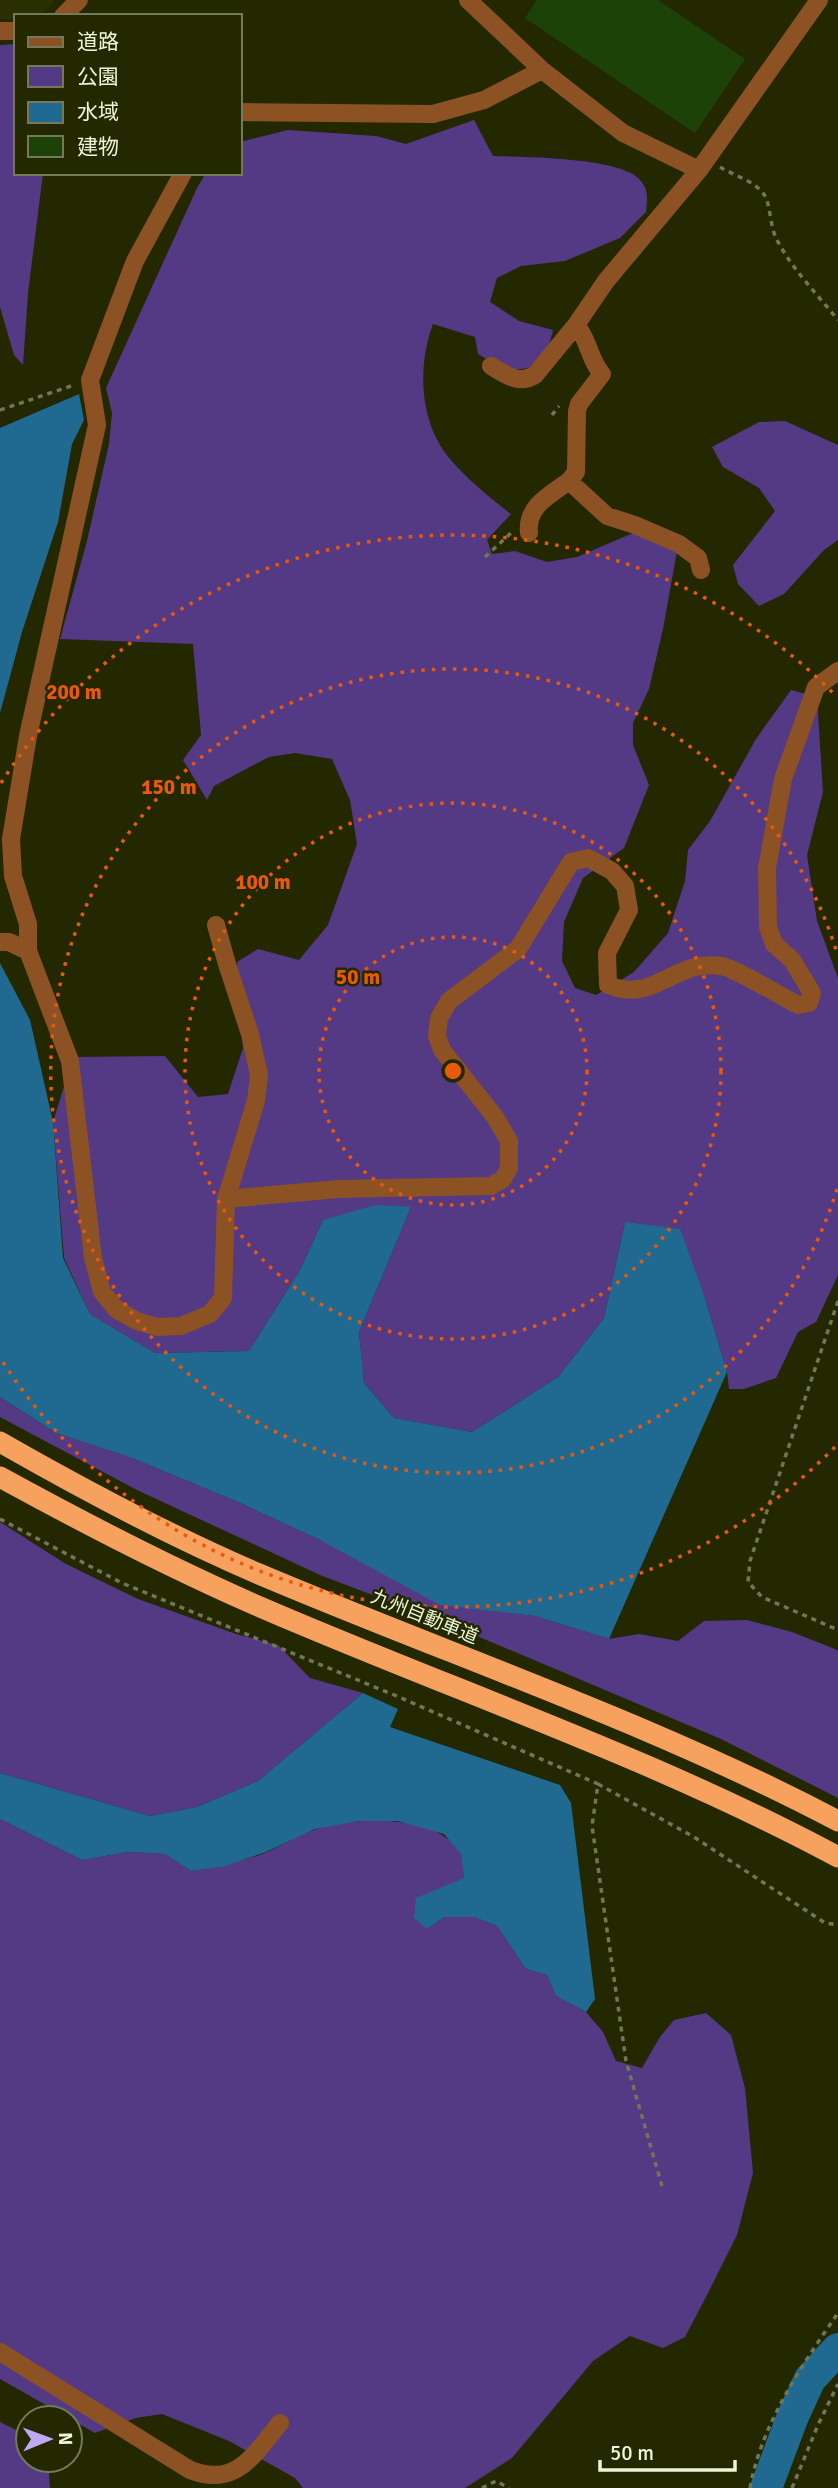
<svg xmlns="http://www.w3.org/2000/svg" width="838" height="2488" font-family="Signika,'Noto Sans JP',sans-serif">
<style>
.built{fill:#2a3001}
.green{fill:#543985}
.water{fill:#206a92}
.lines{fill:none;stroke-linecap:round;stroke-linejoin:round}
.river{stroke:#206a92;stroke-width:32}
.building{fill:#1d4207}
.path{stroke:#717754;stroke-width:3.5;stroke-dasharray:5 5;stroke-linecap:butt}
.minor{stroke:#8c5223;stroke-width:18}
.highway{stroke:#f7a15f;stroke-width:21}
.ring{fill:none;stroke:#e8590c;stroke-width:3.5;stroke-dasharray:3.5 7}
.labels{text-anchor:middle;stroke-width:5;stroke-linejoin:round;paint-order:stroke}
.street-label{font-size:19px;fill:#eef4d8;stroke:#232801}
.centre{fill:#e8590c;stroke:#232801;stroke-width:3.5}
.ring-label{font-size:21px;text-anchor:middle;font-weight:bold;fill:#e8590c;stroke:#232801;stroke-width:5;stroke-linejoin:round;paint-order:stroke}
</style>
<rect width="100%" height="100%" fill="#232801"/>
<path class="built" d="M 0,0 L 54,0 L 50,6 L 38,16 L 16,16 L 16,19 L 0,19 Z"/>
<path class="green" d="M 16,44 L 16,173 L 43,173 L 28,293 L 23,365 L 14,355 L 0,307 L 0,45 Z
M 474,120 L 493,156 C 523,157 624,157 641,181 C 649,191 647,200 646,212 L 620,238 L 565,261 L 521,266 L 497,278 L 490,302 L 519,321 L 553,330 L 549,346 L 529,368 L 507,371 L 478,354 L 475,337 L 433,324 C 419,362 419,409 440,445 C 454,469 489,497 511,514 L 487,540 L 492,554 L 515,551 L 547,562 L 577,557 L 633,533 L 677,551 L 663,629 L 649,689 L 633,723 L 633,745 L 649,785 L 624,848 L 583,878 L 564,922 L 562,961 L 575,988 L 596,995 L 634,972 L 668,933 L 685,881 L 688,850 L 710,821 L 756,739 L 791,690 L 817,697 L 823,792 L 807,855 L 817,921 L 838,978 L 838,1275 L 816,1322 L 798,1332 L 776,1378 L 744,1389 L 729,1389 L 727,1372 L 703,1292 L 625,1222 L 604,1318 L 558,1377 L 472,1432 L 394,1418 L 364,1383 L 359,1332 L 411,1207 L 323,1220 L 300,1270 L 249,1351 L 155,1353 L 90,1314 L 64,1258 L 53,1122 L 73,1057 L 165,1056 L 198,1097 L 228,1094 L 243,1048 L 237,962 L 258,949 L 299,960 L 328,925 L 357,844 L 350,800 L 332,759 L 295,753 L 269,757 L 214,786 L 207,800 L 183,760 L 201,735 L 193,644 L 60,639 L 87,541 L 109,444 L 112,413 L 106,388 L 197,188 L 206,173 L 240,173 L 240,142 L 288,130 L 376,136 L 406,144 Z
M 785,421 L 838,445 L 838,540 L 824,550 L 784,594 L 759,606 L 738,584 L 733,565 L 775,511 L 759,488 L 723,467 L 712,447 L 759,422 Z
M 0,1397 L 56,1433 L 132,1458 L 238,1502 L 320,1540 L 490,1610 L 535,1616 L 609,1639 L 639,1634 L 678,1641 L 704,1621 L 747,1620 L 792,1632 L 835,1649 L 838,1651 L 838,1798 L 721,1739 L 451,1625 L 320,1575 L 137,1490 L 0,1417 Z
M 0,1522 L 66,1564 L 138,1599 L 236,1634 L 278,1645 L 310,1678 L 363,1693 L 258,1781 L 197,1807 L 150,1816 L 0,1773 Z
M 0,1819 L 82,1860 L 128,1852 L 165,1854 L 191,1871 C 217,1867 240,1862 265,1853 C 281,1846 297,1836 314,1830 C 352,1816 436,1813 460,1852 C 464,1859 463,1870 464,1878 L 427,1929 L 444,1917 L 474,1917 L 497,1926 L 526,1969 L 547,1975 L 556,1996 L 586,2012 L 603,2032 L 616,2061 L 642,2068 L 660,2037 L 674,2020 L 706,2013 L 731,2035 L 745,2088 L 753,2173 L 737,2235 L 707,2295 L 685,2337 L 663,2348 L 630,2336 L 593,2361 L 512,2458 L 465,2488 L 303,2488 L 295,2478 L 229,2441 L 162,2414 L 136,2418 L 95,2433 L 0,2379 Z
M 0,2422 L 28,2436 L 28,2460 L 48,2460 L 50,2488 L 0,2488 Z"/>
<path class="water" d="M 79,394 L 84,420 L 72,444 L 58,522 L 22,632 L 0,713 L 0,428 Z
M 0,963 L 30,1020 L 53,1122 L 63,1258 L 90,1314 L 155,1353 L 249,1351 L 300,1270 L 323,1220 L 376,1205 L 411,1207 L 359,1332 L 364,1383 L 394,1418 L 472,1432 L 558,1377 L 604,1318 L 625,1222 L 680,1229 L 703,1292 L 727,1372 L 609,1639 L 535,1616 L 440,1605 L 320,1540 L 238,1502 L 132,1458 L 56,1433 L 0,1397 Z
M 363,1693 L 398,1709 L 390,1727 L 560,1785 L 571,1803 L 595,1999 L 586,2012 L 556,1996 L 547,1975 L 526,1969 L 497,1926 L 474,1917 L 444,1917 L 427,1929 L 414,1918 L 416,1898 L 464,1878 L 461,1854 L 444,1834 L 398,1821 L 358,1821 L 315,1829 L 266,1852 L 225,1866 L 191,1871 L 165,1854 L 128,1852 L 82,1860 L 0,1819 L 0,1773 L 150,1816 L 197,1807 L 258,1781 Z"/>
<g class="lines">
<path class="river" d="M 766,2488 L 793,2416 L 810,2379 L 838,2349"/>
</g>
<path class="building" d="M 537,0 L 658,0 L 745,59 L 695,133 L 525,18 Z"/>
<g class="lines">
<path class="path" d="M 720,167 C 733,175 757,182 765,196 C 770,204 770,225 776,238 C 791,268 817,294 838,320
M 0,410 L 74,385
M 552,415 L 559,406
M 485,557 L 512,532
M 838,1301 L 750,1561 L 748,1582 L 762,1597 L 838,1630
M 0,1519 L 122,1583 L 399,1697 L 598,1784
M 662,2186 L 626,2061 L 592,1826 L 598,1784 L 694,1837 L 825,1923 L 838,1925
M 482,2488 L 496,2481 L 509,2488
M 750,2488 C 761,2425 802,2365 838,2313
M 792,2488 L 818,2425 L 838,2384"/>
<path class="minor" d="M 468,0 L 542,70 L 623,133 L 699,170
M 63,16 L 79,0
M 0,31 L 16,31
M 240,112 L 433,114 L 484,100 L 542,70
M 183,173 L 135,261 L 90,380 L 97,425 L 28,736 L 11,839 L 13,876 L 28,924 L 28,951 L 70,1061 L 93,1258 L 102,1292 L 117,1310 L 137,1321 L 157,1327 L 181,1326 L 210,1314 L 223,1298 L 226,1199 L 256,1101 L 259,1075 L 250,1034 L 227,964 L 216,925
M 491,366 C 506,375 519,385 535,375 L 576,325
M 529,533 C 526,506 550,495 569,481
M 701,570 L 698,558 L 679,544 L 635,525 L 607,516 L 569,481 L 576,472 L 577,411 L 579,404 L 602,374 C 589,360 589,339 576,325 L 606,281 L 699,170 L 819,0
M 0,942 L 9,942 L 28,951
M 226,1199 L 339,1189 L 491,1186 L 503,1179 L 509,1168 L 509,1141 L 495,1117 L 442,1050 L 437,1036 L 439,1018 L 449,1001 L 518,949 L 571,862 L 588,858 L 612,871 L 625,886 L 629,910 L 607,953 L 608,985 C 655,1004 673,959 721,966 C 735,968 782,997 798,1005 L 809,1003 L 812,993 L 792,960 L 774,944 L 768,927 L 767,868 L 783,779 L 816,687 L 838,671
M 0,2352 L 190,2470 C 237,2488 254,2454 280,2423"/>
<path class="highway" d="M 0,1442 C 84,1490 170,1536 259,1574 C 452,1656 652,1723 838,1821
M 0,1477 C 82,1522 165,1565 251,1603 C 446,1688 650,1756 838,1857"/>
</g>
<g class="ring">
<circle cx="453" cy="1071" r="134"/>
<circle cx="453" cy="1071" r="268"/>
<path d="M837 1189A402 402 0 1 1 837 953"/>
<path d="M835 1447A536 536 0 0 1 1 1359M1 783A536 536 0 0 1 835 695"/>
</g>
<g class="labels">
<g class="street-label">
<text transform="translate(425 1616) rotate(22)" y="7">九州自動車道</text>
</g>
</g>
<circle cx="453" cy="1071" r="10" class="centre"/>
<g class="ring-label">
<text x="74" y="699">200 m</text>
<text x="169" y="794">150 m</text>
<text x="263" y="889">100 m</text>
<text x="358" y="984">50 m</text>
</g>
<rect x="14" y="14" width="228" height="161" fill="#232801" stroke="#747a57" stroke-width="2"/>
<rect x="28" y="37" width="35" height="10" fill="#8c5223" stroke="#747a57" stroke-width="2"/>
<text x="77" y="49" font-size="21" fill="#eef4d8">道路</text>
<rect x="28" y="66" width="35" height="21" fill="#543985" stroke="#747a57" stroke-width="2"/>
<text x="77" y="84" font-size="21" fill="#eef4d8">公園</text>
<rect x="28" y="102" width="35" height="21" fill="#206a92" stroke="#747a57" stroke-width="2"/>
<text x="77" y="119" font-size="21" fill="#eef4d8">水域</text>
<rect x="28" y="136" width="35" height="21" fill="#1d4207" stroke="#747a57" stroke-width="2"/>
<text x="77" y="154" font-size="21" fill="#eef4d8">建物</text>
<g transform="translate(49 2439) rotate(89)"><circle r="33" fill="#232801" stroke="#747a57" stroke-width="2"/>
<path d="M0-5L12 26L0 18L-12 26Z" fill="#bea9f4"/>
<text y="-10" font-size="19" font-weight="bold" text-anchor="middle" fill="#eef4d8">N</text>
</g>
<path d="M600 2460v10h135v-10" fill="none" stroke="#eef4d8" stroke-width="3.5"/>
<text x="610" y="2460" font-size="21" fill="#eef4d8" stroke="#232801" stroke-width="5" paint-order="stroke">50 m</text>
</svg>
